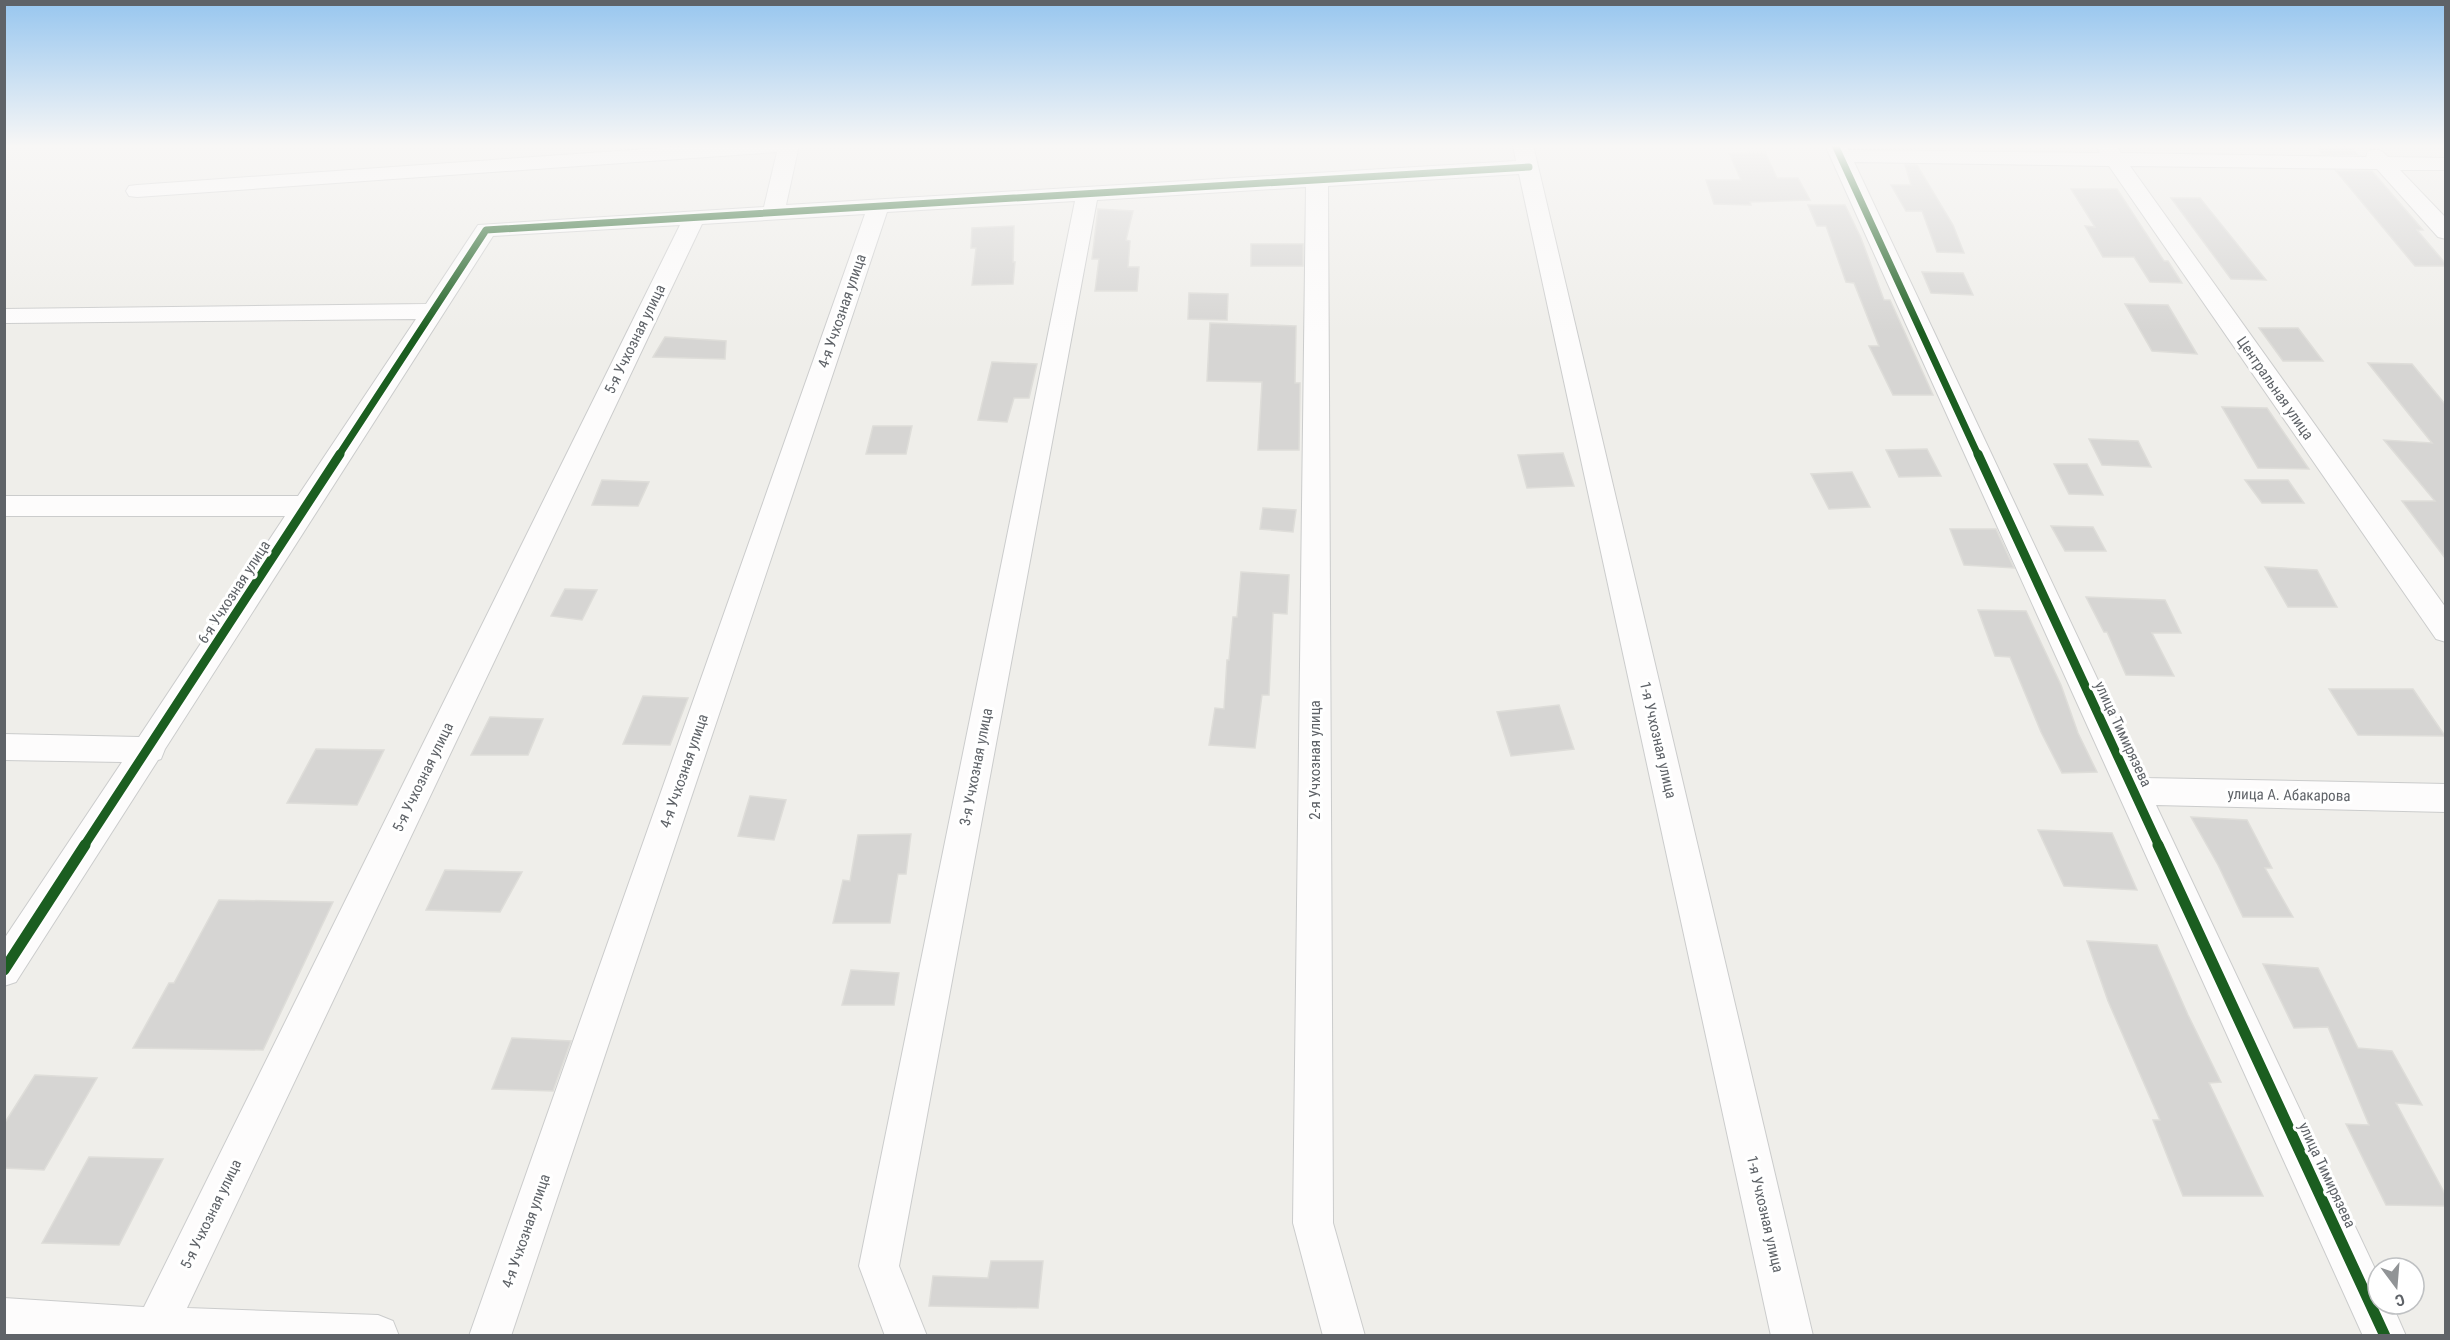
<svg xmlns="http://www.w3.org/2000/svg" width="2450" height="1340" font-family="'Roboto Condensed',sans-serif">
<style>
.building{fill:#d6d5d3;stroke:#deddd9;stroke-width:1.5}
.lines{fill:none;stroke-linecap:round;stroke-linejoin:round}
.minor-casing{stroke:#cbcccc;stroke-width:2}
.minor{fill:#fdfcfc;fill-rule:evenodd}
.cycleway-far2-casing{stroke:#fff;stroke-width:10}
.cycleway-far1-casing{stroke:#fff;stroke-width:13}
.cycleway-casing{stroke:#fff;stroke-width:15}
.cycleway-far2{stroke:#1b5e20;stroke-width:7}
.cycleway-far1{stroke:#1b5e20;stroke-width:9}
.cycleway{stroke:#1b5e20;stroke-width:11}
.labels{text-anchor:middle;stroke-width:6;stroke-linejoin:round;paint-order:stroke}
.street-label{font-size:15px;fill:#5f6368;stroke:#fff}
</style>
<rect width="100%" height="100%" fill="#efeeea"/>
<path class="building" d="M 2315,145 L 2350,145 L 2358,155 L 2322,154 Z
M 1765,152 L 1777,178 L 1798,178 L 1810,200 L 1750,202 L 1751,205 L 1714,204 L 1706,180 L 1741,180 L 1729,153 Z
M 1905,165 L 1917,165 L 1953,225 L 1964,253 L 1937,252 L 1922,211 L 1906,211 L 1891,185 L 1911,185 Z
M 2336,171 L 2372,171 L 2423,230 L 2417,230 L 2445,263 L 2445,266 L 2415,266 Z
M 2071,189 L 2117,189 L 2164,261 L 2168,261 L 2182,283 L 2150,282 L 2134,257 L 2103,257 L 2085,226 L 2095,227 Z
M 2171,198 L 2200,198 L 2266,280 L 2231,279 Z
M 1808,205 L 1845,205 L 1861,238 L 1884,300 L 1890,300 L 1933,395 L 1893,395 L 1869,346 L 1879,346 L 1854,283 L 1846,282 L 1826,226 L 1817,226 Z
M 1098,209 L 1133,211 L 1126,240 L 1130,241 L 1128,267 L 1139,267 L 1137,291 L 1095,291 L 1099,259 L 1092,259 Z
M 1014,226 L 1013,262 L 1015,262 L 1013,284 L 972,285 L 976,248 L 971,248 L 972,228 Z
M 1251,244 L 1303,244 L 1303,266 L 1251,266 Z
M 1922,272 L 1963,273 L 1973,295 L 1931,293 Z
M 1189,293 L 1228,294 L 1227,320 L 1188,319 Z
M 2125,304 L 2168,305 L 2197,354 L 2152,351 Z
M 1210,323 L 1296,326 L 1295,383 L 1300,383 L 1299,450 L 1258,450 L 1262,382 L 1207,381 Z
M 2259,328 L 2298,328 L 2323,361 L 2283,361 Z
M 665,337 L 726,341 L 725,359 L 653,357 Z
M 992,362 L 1037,364 L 1029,398 L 1014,398 L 1007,422 L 978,420 Z
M 2368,363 L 2412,364 L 2445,404 L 2445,558 L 2402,501 L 2435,501 L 2384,440 L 2432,443 Z
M 2222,407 L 2267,408 L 2309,469 L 2258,468 Z
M 873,426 L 912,426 L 906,454 L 866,454 Z
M 2089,439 L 2138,441 L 2151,467 L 2102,465 Z
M 1927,449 L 1941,476 L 1899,477 L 1886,450 Z
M 1563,453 L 1574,486 L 1527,488 L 1518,455 Z
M 2054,464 L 2087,464 L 2103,495 L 2069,494 Z
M 1852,472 L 1870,507 L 1829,509 L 1811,474 Z
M 602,480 L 649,482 L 638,506 L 592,505 Z
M 2245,480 L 2288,480 L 2304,503 L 2262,503 Z
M 1263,508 L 1296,510 L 1293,532 L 1260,529 Z
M 2051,526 L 2093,527 L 2106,551 L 2065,551 Z
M 1950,529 L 1996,529 L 2014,568 L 1964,565 Z
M 2265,567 L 2317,570 L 2337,607 L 2288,607 Z
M 1241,572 L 1289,575 L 1287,614 L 1273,613 L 1269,695 L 1262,695 L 1255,748 L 1209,745 L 1215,708 L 1224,709 L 1227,660 L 1229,660 L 1233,617 L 1237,617 Z
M 565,589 L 597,590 L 582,620 L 551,616 Z
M 2086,597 L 2165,600 L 2181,633 L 2152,633 L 2174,676 L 2126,675 L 2107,632 L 2104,632 Z
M 1978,610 L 2026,611 L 2061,685 L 2078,733 L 2097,772 L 2062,773 L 2041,732 L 2010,657 L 1995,656 Z
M 2329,689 L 2413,689 L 2445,736 L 2358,735 Z
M 643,696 L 688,698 L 670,745 L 623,744 Z
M 1559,705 L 1574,749 L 1511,756 L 1497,712 Z
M 490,717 L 543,719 L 528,755 L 471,755 Z
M 316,749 L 384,750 L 357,805 L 287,803 Z
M 750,796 L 786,800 L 774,840 L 738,836 Z
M 2191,817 L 2247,820 L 2272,868 L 2265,868 L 2293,917 L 2243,917 L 2218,865 Z
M 2038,830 L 2112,833 L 2137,890 L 2064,886 Z
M 911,834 L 906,874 L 898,874 L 890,923 L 833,923 L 843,880 L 850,881 L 858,835 Z
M 445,870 L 522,872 L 500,912 L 426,910 Z
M 219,900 L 333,902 L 263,1050 L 133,1048 L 169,983 L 174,983 Z
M 2087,941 L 2157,945 L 2188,1015 L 2221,1082 L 2209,1083 L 2263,1196 L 2183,1196 L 2153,1120 L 2160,1120 L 2108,1001 Z
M 2263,964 L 2318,968 L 2358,1048 L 2392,1051 L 2422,1105 L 2396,1103 L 2445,1194 L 2445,1206 L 2386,1205 L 2346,1124 L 2369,1125 L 2328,1027 L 2294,1028 Z
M 851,970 L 899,973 L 894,1005 L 842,1005 Z
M 512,1038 L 571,1041 L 553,1091 L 492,1089 Z
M 35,1075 L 97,1078 L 44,1170 L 4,1168 L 4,1124 Z
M 89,1157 L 163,1159 L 119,1245 L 42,1243 Z
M 991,1261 L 1043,1261 L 1038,1308 L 929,1306 L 933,1276 L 988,1278 Z"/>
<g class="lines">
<g class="minor-casing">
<path id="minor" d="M 704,145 L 799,145 L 786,205 L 1516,161 L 1513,145 L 1533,145 L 1813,1336 L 1771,1336 L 1519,174 L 1328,186 L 1333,1223 L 1365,1336 L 1323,1336 L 1293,1223 L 1306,187 L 1097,200 L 899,1266 L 927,1336 L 885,1336 L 859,1266 L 1075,201 L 887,212 L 511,1336 L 469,1336 L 865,214 L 702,224 L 187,1308 L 378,1315 L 393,1321 L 399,1336 L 4,1336 L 4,1298 L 144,1307 L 680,225 L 493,236 L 165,749 L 161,759 L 158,760 L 16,982 L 4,986 L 4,939 L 122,762 L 4,760 L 4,734 L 139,737 L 285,516 L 4,516 L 4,496 L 298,496 L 416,319 L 7,323 L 4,323 L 4,309 L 426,304 L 478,225 L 764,207 L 777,152 L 137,197 L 129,196 L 126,191 L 129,186 L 137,185 Z
M 1825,145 L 1845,145 L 1848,150 L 2100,153 L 2096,147 L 2097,145 L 2115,145 L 2121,153 L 2366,157 L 2368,151 C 2377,148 2382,150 2388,157 L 2446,158 L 2446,170 L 2400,170 L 2446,218 L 2446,239 L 2438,237 L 2377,169 L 2130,166 L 2446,608 L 2446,642 L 2436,639 L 2109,166 L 1854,162 L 2144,778 L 2446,784 L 2446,812 L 2156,805 L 2378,1275 L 2378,1304 L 2392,1304 L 2406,1336 L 2363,1336 Z"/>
</g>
<use href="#minor" class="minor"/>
<g class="cycleway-far2-casing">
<path id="cycleway-far2" d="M 1835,145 L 1978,455
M 339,455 L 486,230 L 1529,167"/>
</g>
<g class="cycleway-far1-casing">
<path id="cycleway-far1" d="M 1978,454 L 2159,846
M 84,846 L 340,454"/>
</g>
<g class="cycleway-casing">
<path id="cycleway" d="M 2158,845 L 2385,1336
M 4,970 L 85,845"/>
</g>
<use href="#cycleway-far2" class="cycleway-far2"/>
<use href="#cycleway-far1" class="cycleway-far1"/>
<use href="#cycleway" class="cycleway"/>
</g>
<linearGradient id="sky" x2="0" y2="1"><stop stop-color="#97c6ef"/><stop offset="0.44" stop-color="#f8f7f6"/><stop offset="1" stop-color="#f8f7f6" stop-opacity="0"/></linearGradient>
<rect width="2450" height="332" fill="url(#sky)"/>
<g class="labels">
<g class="street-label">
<text transform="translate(842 311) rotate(-71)" y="5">4-я Учхозная улица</text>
<text transform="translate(635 339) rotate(-64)" y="5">5-я Учхозная улица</text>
<text transform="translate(2275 388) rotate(55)" y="5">Центральная улица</text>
<text transform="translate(234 592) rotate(-57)" y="5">6-я Учхозная улица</text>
<text transform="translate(2123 734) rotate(65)" y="5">улица Тимирязева</text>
<text transform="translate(1658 740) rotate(77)" y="5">1-я Учхозная улица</text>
<text transform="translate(1315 760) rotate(-90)" y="5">2-я Учхозная улица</text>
<text transform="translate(976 767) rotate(-79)" y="5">3-я Учхозная улица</text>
<text transform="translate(684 771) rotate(-71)" y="5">4-я Учхозная улица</text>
<text transform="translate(423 777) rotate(-64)" y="5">5-я Учхозная улица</text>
<text transform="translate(2289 795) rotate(1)" y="5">улица А. Абакарова</text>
<text transform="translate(2327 1175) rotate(65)" y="5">улица Тимирязева</text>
<text transform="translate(211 1214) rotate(-64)" y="5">5-я Учхозная улица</text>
<text transform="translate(1765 1214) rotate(77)" y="5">1-я Учхозная улица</text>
<text transform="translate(526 1231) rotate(-71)" y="5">4-я Учхозная улица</text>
</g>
</g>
<rect width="2450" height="1340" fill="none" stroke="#5f6368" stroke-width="12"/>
<g transform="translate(2396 1286) rotate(164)"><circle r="28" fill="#ffffff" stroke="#bfc1c3" stroke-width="1.5"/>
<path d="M0-4.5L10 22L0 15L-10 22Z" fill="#919496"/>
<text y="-9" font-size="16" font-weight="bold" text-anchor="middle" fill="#5f6368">С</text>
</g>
</svg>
